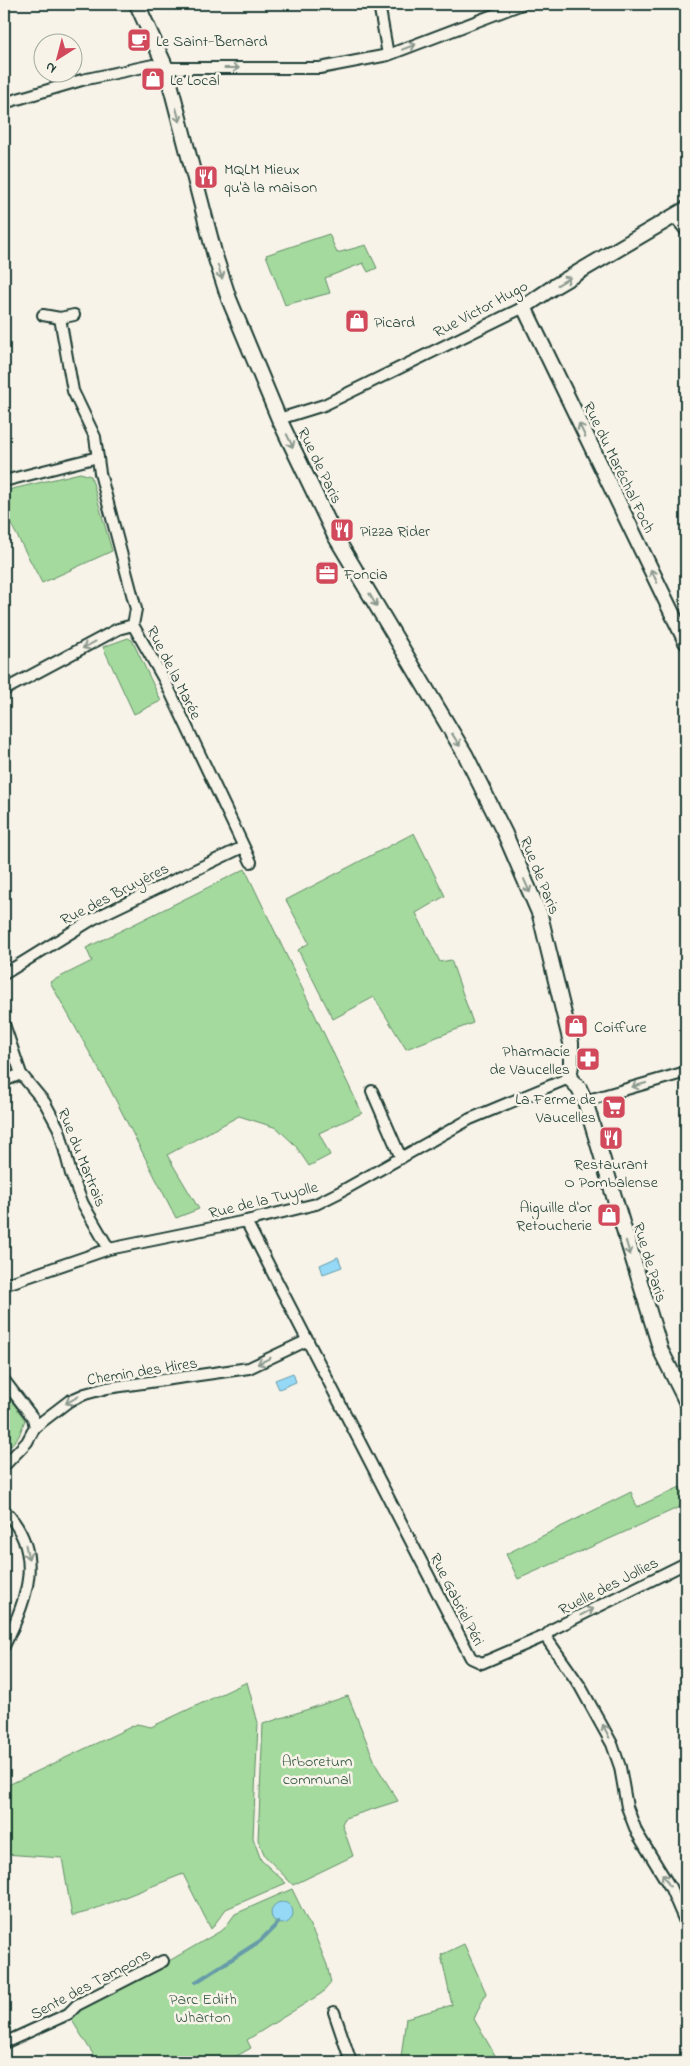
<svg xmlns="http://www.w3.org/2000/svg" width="690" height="2066" font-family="'Indie Flower',sans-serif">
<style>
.green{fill:#a4da9d;stroke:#628c68}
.water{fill:#95d9f7;stroke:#669ba9}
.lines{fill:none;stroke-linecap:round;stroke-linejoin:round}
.stream{stroke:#669ba9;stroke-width:4}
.minor-casing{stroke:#1f3d34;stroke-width:14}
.tertiary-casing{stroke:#1f3d34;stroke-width:18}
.minor{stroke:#f7f3e8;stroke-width:10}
.tertiary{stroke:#f7f3e8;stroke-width:14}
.oneway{stroke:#8b988e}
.labels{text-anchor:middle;stroke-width:5;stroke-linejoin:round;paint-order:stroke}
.poi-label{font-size:16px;fill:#1f3d34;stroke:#f7f3e8;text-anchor:start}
.street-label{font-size:16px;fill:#1f3d34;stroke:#f7f3e8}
.park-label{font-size:16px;fill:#3a5c49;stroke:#f7f3e8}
</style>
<rect width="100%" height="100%" fill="#f7f3e8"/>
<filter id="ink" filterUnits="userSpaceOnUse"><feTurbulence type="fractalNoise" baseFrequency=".02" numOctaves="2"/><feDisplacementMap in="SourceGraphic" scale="10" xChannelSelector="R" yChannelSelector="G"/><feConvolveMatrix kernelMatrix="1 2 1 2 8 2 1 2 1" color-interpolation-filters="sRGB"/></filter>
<g filter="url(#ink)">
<path class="green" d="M 329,234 L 337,253 L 366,245 L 377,268 L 368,272 L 363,263 L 325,278 L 330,293 L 285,305 L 266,255 Z
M 80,473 L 91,476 L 112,551 L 42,583 L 4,511 L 4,491 Z
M 128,638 L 132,640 L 161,701 L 134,714 L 103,647 Z
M 414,833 L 445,896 L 416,913 L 440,962 L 451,960 L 473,1023 L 406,1049 L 374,997 L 333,1019 L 298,950 L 309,943 L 286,900 Z
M 245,869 L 362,1113 L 319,1133 L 330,1155 L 309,1166 L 295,1145 L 277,1128 L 239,1116 L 167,1155 L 199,1209 L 176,1218 L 110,1089 L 50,982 L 92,961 L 86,948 Z
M 4,1390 L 25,1420 L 19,1436 L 4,1453 Z
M 680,1487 L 686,1504 L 616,1536 L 518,1579 L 506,1554 L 631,1492 L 637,1507 Z
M 247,1682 L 258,1723 L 253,1838 L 261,1860 L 286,1883 L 226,1909 L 211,1929 L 183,1874 L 87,1912 L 72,1916 L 62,1858 L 4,1854 L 4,1787 L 137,1724 L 151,1727 Z
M 348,1696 L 377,1767 L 398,1801 L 345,1818 L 342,1824 L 353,1856 L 293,1885 L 265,1856 L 258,1840 L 263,1724 Z
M 292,1889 L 316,1938 L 327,1965 L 331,1983 L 322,1993 L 247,2040 L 251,2048 L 226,2062 L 98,2062 L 68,2014 L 142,1976 L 166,1966 L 169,1961 L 224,1929 L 235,1914 Z
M 464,1944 L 486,1993 L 474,2019 L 499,2062 L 395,2062 L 401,2058 L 406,2018 L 452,2005 L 441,1955 Z"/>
<path class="water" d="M 338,1257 L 342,1267 L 323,1274 L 320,1265 Z
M 293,1373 L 296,1382 L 279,1389 L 275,1380 Z
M271 1913a11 11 0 1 1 22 0a11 11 0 1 1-22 0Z"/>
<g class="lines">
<path class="stream" d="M 196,1982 L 260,1941 L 278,1923"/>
<g class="minor-casing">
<path id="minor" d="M 379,4 L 388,55
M 4,103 L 82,80 L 153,65 L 166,68 L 320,68 L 388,55 L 522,4
M 674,216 L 686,231
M 43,315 L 60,318 L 74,315
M 60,318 L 73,391 L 95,437 L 100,473 L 136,609 L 133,625 L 166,683 L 251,862
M 279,419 L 324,405 L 524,307
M 4,481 L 98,457
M 4,690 L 118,629 L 133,625
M 4,974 L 93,919 L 243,847
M 4,1024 L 21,1074 L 45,1103 L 59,1129 L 71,1174 L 83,1204 L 109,1249
M 4,1081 L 21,1074
M 372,1091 L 401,1158
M 585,1101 L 686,1072
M 246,1221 L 471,1658 L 482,1663 L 545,1636 L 553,1629 L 686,1563
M 4,1285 L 109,1249 L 246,1221 L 316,1204 L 340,1192 L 470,1119 L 569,1078
M 4,1380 L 33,1418 L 35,1427
M 4,1466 L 27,1442 L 35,1427 L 69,1401 L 85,1394 L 107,1388 L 249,1368 L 308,1340
M 4,1510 C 45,1552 28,1599 4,1646
M 545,1636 L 580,1686 L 612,1744 L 620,1767 L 627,1807 L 637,1833 L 670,1887 L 686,1924
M 334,2012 L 351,2062
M 4,2043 L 68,2014 L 77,2005 L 163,1961"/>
</g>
<g class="tertiary-casing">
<path id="tertiary" d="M 137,4 L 166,68 L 215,256 L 229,299 L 279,419 L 335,536 L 465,754 L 505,834 L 540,915 L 571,1043 L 571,1065 L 569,1078 L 579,1088 L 585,1101 L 661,1351 L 686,1401
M 686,209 L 555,286 L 524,307 L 686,642"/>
</g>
<use href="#minor" class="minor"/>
<use href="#tertiary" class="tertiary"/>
</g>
<defs><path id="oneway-shaft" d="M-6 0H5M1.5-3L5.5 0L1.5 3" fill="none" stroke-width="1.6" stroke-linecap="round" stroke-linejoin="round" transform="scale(1.25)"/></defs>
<g class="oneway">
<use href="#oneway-shaft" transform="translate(409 47) rotate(-21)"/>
<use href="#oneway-shaft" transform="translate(232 68)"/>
<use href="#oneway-shaft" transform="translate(178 115) rotate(75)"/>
<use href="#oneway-shaft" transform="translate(220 272) rotate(73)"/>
<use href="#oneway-shaft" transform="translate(564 281) rotate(-31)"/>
<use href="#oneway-shaft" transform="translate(582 430) rotate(-116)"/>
<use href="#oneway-shaft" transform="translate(290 441) rotate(65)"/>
<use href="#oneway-shaft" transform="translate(654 576) rotate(-116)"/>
<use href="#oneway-shaft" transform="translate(373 600) rotate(60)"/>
<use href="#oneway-shaft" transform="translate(89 645) rotate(152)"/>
<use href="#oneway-shaft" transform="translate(456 740) rotate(58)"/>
<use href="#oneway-shaft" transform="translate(527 886) rotate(66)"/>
<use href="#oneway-shaft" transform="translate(639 1085) rotate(164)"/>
<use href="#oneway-shaft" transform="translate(628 1248) rotate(73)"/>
<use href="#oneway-shaft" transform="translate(264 1361) rotate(154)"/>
<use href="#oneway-shaft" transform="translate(72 1400) rotate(150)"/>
<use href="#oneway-shaft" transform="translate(27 1552) rotate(78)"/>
<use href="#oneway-shaft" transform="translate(587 1612) rotate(-27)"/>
<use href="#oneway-shaft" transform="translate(606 1731) rotate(-117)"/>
<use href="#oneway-shaft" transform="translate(666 1880) rotate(-121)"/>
</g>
</g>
<defs>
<g id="cafe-square" transform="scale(1.25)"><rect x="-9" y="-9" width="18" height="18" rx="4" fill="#d1495b" stroke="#f7f3e8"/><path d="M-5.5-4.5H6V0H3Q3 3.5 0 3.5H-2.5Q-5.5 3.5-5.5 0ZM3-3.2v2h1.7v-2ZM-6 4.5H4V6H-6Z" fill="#fff"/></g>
<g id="shop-square" transform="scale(1.25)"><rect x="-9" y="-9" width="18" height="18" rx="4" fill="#d1495b" stroke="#f7f3e8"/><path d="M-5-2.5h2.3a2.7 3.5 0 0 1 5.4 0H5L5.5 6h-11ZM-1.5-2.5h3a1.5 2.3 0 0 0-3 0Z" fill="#fff"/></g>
<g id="restaurant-square" transform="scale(1.25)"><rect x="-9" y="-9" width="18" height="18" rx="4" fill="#d1495b" stroke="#f7f3e8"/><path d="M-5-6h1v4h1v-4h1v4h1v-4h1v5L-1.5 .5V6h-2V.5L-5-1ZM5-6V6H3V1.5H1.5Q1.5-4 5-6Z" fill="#fff"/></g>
<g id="office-square" transform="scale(1.25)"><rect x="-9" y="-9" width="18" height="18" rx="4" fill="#d1495b" stroke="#f7f3e8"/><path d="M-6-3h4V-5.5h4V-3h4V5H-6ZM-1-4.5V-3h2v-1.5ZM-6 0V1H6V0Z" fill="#fff"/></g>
<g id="pharmacy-square" transform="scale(1.25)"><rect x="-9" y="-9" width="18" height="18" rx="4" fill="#d1495b" stroke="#f7f3e8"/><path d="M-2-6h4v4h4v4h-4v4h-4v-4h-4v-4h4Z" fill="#fff"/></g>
<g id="supermarket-square" transform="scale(1.25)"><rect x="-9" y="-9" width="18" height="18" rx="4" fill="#d1495b" stroke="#f7f3e8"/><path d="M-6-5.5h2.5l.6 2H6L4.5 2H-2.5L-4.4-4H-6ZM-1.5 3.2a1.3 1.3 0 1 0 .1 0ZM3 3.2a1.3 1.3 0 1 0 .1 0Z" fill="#fff"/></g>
</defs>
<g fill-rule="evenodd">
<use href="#cafe-square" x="139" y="40"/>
<use href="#shop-square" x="153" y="79"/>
<use href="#restaurant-square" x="206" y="177"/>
<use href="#shop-square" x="357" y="321"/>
<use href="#restaurant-square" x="342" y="530"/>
<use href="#office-square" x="327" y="573"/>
<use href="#shop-square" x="576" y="1026"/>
<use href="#pharmacy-square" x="588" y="1059"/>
<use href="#supermarket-square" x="614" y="1107"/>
<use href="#restaurant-square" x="611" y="1138"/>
<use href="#shop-square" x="609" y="1215"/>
</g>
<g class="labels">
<g class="poi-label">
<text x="156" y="46">Le Saint-Bernard</text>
<text x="170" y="85">Le Local</text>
<text x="224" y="174">MQLM Mieux<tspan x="224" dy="18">qu'à la maison</tspan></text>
<text x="374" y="327">Picard</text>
<text x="360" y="536">Pizza Rider</text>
<text x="344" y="579">Foncia</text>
<text x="594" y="1032">Coiffure</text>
<text x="570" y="1056" text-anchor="end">Pharmacie<tspan x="570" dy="18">de Vaucelles</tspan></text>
<text x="596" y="1104" text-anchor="end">La Ferme de<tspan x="596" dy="18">Vaucelles</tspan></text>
<text x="611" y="1169" text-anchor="middle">Restaurant<tspan x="611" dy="18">O Pombalense</tspan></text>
<text x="592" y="1212" text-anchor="end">Aiguille d'or<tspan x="592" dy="18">Retoucherie</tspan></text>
</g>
<g class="street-label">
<text transform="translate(480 308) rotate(-28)" y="6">Rue Victor Hugo</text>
<text transform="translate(321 465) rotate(64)" y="6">Rue de Paris</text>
<text transform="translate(620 467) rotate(64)" y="6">Rue du Maréchal Foch</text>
<text transform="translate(175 672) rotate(63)" y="6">Rue de la Marée</text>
<text transform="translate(541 875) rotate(68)" y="6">Rue de Paris</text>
<text transform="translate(114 893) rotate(-27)" y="6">Rue des Bruyères</text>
<text transform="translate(83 1157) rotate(68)" y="6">Rue du Martrais</text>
<text transform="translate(263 1199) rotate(-14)" y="6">Rue de la Tuyolle</text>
<text transform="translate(651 1262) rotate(73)" y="6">Rue de Paris</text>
<text transform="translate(142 1370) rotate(-9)" y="6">Chemin des Hires</text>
<text transform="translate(608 1585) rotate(-27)" y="6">Ruelle des Jollies</text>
<text transform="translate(458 1599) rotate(63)" y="6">Rue Gabriel Péri</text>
<text transform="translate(90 1983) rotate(-28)" y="6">Sente des Tampons</text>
</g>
<g class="park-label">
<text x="317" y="1766">Arboretum<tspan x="317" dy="18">communal</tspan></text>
<text x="203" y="2004">Parc Edith<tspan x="203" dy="18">Wharton</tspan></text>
</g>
</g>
<rect width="690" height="2066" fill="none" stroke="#f7f3e8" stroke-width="20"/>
<rect x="10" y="10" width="670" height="2046" fill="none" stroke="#1f3d34" stroke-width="2" filter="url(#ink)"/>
<g transform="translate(58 58) rotate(216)"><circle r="24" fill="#f7f3e8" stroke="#a1aaa0"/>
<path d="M0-4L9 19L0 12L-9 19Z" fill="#d1495b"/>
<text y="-8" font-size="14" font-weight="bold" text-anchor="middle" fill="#1f3d34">N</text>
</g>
</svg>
